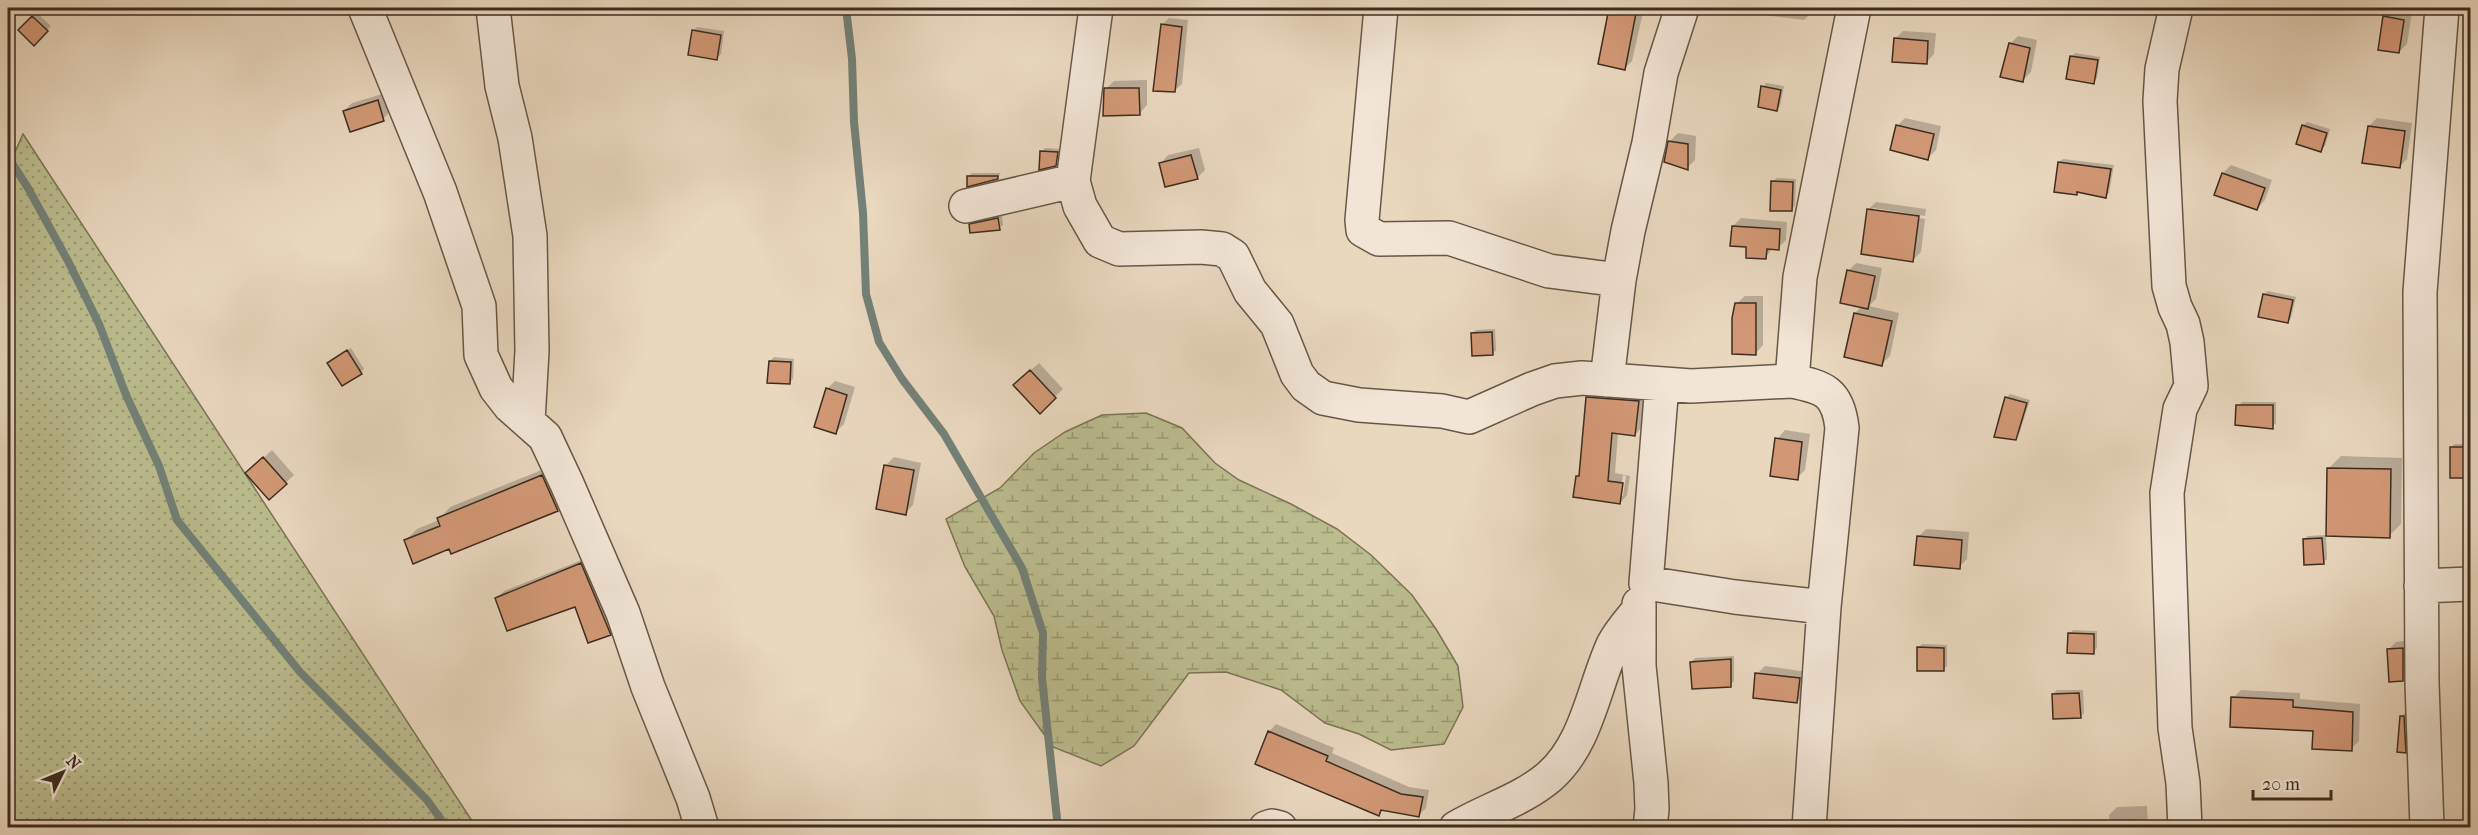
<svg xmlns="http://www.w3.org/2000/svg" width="2478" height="835" viewBox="0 0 2478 835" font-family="'IM FELL French Canon',serif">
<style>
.grass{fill:url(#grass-dots);stroke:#7c7456;stroke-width:1.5}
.wetland{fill:url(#wetland-marsh);stroke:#7c7456;stroke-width:1.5}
.shadow{fill:#0003;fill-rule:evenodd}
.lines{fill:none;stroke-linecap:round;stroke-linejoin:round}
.stream{stroke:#738178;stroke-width:8}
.building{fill:#d29875;stroke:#3d2c1f;stroke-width:1.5}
.minor-casing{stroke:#685747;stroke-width:36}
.minor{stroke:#f1e5d5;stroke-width:33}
</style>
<defs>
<pattern id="grass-dots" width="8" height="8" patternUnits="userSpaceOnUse" patternTransform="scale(1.5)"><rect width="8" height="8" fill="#bbbd8e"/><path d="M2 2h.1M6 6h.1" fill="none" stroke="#999a73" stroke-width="1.8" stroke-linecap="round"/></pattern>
<pattern id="wetland-marsh" width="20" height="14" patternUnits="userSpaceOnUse" patternTransform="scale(1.5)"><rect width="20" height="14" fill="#bbbd8e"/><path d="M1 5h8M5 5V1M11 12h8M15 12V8" fill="none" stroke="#999a73"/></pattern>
</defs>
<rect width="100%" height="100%" fill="#e9d7be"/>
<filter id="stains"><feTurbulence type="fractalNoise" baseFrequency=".00333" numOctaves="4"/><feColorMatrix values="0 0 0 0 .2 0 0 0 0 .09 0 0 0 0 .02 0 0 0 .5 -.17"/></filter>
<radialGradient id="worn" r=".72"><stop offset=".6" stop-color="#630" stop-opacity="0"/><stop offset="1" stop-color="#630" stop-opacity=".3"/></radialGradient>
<path class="grass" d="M23 134 476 827H8V168Z"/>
<path class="wetland" d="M1146 413 1182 428 1215 463 1239 480 1291 504 1337 529 1371 555 1412 595 1436 629 1458 666 1463 707 1444 744 1391 750 1359 734 1325 723 1281 690 1226 672 1189 673 1134 746 1101 766 1053 747 1020 701 1002 650 994 616 965 567 946 519 1000 488 1034 453 1065 432 1102 415Z"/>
<path class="shadow" d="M387 8H425L421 12 388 11Z
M1614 8H1644L1632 61 1625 68 1610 12Z
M1760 8H1811V13L1804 20 1763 15V9Z
M2392 9 2412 12 2407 44 2399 52 2384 17Z
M37 13 51 26 34 43 20 30Z
M1169 18 1188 20 1182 84 1174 91 1162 25Z
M697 27 724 31 721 54 717 58 693 31Z
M1903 31 1936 33 1934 54 1926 63 1895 39Z
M2018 36 2037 40 2031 72 2023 80 2010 44Z
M2075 53 2100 57 2097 78 2093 82 2068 78 2072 56Z
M1147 80V105L1139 114 1106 89 1114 81Z
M1766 83 1784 86 1780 106 1777 110 1763 87Z
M386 93 390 112 382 120 344 111 352 103Z
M1905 118 1941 126 1936 150 1928 158 1897 126Z
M2377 118 2412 123 2407 159 2399 167 2369 126Z
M2307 122 2330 129 2325 146 2321 150 2303 126Z
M1678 133 1696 136 1695 160 1687 168 1665 161 1670 141Z
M1045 148 1061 149 1059 160 1055 164 1041 152Z
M1199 148 1205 170 1197 178 1160 164 1168 155Z
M2063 159 2114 165 2109 193 2105 197 2078 191 2076 193 2059 162Z
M2231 165 2272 180 2265 200 2257 209 2223 173Z
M972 173H1001L997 178 968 176Z
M1777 178 1796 179 1795 206 1791 210 1773 181Z
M1876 202 1926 209 1925 216 1873 208V211L1925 219 1921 252 1913 260 1868 210Z
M1002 215 1003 225 999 228 971 225 975 221Z
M1741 218 1787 222 1786 240 1778 248H1773L1765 258 1733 226Z
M1856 263 1882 268 1876 299 1869 306 1899 313 1890 356 1882 364 1846 356 1855 313 1862 306 1848 271Z
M2268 291 2296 297 2291 318 2288 322 2264 294Z
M1745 296H1763V345L1755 354 1736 304Z
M1495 329 1496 350 1492 354 1472 334 1476 330Z
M351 348 364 369 361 372 333 359Z
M774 357 794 359 793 379 789 383 770 361Z
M1039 363 1063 389 1040 411 1023 377Z
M835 381 855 387 844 424 836 432 827 389Z
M1595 390 1646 394 1642 427 1635 435 1618 433 1615 473 1630 476 1627 495 1620 503 1577 477 1580 474 1587 398ZM1623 475 1626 476 1623 496H1620Z
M2010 394 2030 400 2019 434 2015 438 2006 398Z
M2242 402H2276V423L2272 427 2238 406Z
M1785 430 1810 434 1805 470 1797 478 1777 439Z
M2455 444H2470V477L2451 476V447Z
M272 450 294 475 269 498 255 466Z
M2341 456 2402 458 2401 524 2389 536 2329 468Z
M894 457 921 463 913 505 905 513 886 465Z
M554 465 569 498 557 509 452 552 450 547 406 540 417 529 439 520 450 507Z
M1926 529 1969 532 1967 559 1959 567 1918 537Z
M2326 535 2327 559 2323 563 2304 539 2308 536Z
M589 557 617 626 610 633 575 605 496 599 504 591Z
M2073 630 2097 631V648L2093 652 2069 634Z
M2411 640V671L2403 679 2388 650 2396 642Z
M1922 644 1947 645V666L1943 670 1918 648Z
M1734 656V681L1730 685 1691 662 1695 658Z
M1765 666 1808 672 1805 694 1797 702 1757 674Z
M2057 690H2083L2084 713 2080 717 2053 694Z
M2241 690 2300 693V699L2360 704 2359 741 2351 749 2314 729 2233 698Z
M2405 713H2408L2409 747 2405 751 2402 716Z
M1276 724 1334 748 1332 753 1409 787 1429 790 1426 808 1419 815 1384 809 1378 815 1269 732Z
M2147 806 2148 828H2110L2109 815 2117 807Z"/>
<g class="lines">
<path class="stream" d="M846 8 852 59 854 122 863 213 866 294 879 342 902 379 944 434 1022 568 1043 633 1042 678 1058 828
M8 157 28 188 68 261 99 324 126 395 159 466 177 520 300 672 427 800 447 828"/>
</g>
<path class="building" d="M1609 8H1637L1625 70 1598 64Z
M32 16 48 31 34 46 18 30Z
M2383 16 2404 20 2399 53 2378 50Z
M1161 24 1182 27 1175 92 1153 91Z
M692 30 721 35 717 60 688 55Z
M1894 38 1928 41 1927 64 1892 62Z
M2009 43 2030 48 2023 82 2000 77Z
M2070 56 2098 60 2094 84 2066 79Z
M1761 86 1781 90 1777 111 1758 107Z
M1104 88H1139L1140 115 1103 116Z
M378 100 384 121 350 132 343 111Z
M1896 125 1934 134 1928 160 1890 150Z
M2302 125 2327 133 2321 152 2296 144Z
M2368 126 2405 131 2400 168 2362 163Z
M1668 141 1688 144V170L1664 162Z
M1040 151 1058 152 1056 166 1039 170Z
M1191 155 1198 179 1165 187 1159 163Z
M2058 162 2111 169 2106 198 2077 192V195L2054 192Z
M2222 173 2265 188 2257 210 2214 195Z
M967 176H998V179L967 187Z
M1771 181 1793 182 1792 211H1770Z
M1867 209 1919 216 1913 262 1861 254Z
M998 218 1000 230 970 233 969 224Z
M1732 226 1780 229 1779 250 1767 249 1766 259 1746 258V247L1730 246Z
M1847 270 1875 276 1868 309 1840 303Z
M2263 294 2293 300 2288 323 2258 317Z
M1735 303H1756V355L1732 354V318Z
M1854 313 1892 321 1882 366 1844 357Z
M1492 332 1493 355 1472 356 1471 333Z
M347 350 362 374 342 386 327 363Z
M769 361 791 362 790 384 767 383Z
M1030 370 1056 398 1040 414 1013 385Z
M826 388 847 395 836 434 814 427Z
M1586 397 1639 401 1635 436 1612 433 1608 481 1623 483 1620 504 1573 497 1576 476H1579Z
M2005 397 2027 403 2016 440 1994 437Z
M2236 405H2273V429L2235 425Z
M1775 438 1802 442 1798 480 1770 476Z
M2450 447H2470V478H2450Z
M263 457 287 484 269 500 245 473Z
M884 465 914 470 906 515 876 509Z
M2327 468 2391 469 2390 538 2326 536Z
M542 475 558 511 451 554 449 549 413 564 404 540 440 526 437 518Z
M1917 536 1962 540 1960 569 1914 565Z
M2322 538 2324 564 2304 565 2303 539Z
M581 563 611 635 588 643 575 607 507 631 495 598Z
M2068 633 2094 634V654L2067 653Z
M1917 647 1944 648V671H1917Z
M2403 648V681L2389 682 2387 649Z
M1731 659V687L1692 689 1690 662Z
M1755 673 1800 678 1797 703 1753 698Z
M2079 693 2081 718 2053 719 2052 694Z
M2231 697 2293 700V707L2353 712 2352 751 2312 749 2313 731 2230 727Z
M2400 716H2404L2406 753 2397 752Z
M1268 731 1328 756 1326 761 1401 794 1423 797 1419 817 1381 810 1379 816 1255 764Z"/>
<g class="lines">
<defs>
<path id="minor" d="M365 8 440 192 479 306 481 355 496 388 510 406 545 437 567 484 623 613 648 687 693 798 702 828
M493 8 502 86 515 138 530 236 532 351 528 421
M1096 8 1073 181 1080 206 1100 241 1119 249 1201 247 1222 249 1233 256 1250 291 1277 324 1297 374 1306 386 1323 398 1359 405 1442 411 1469 417 1532 389 1555 381 1582 378 1691 386 1792 381
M1381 8 1362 220 1363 230 1379 239 1449 238 1549 271 1619 280
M2176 8 2162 69 2160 101 2169 286 2175 307 2183 324 2187 342 2191 386 2180 409 2167 493 2175 728 2183 783 2185 828
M966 206 1073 181
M1607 380 1619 280 1628 231 1649 143 1661 73 1682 8
M1662 384 1646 583 1735 597 1824 607
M2421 586 2470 584
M1639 604V666L1651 783 1652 809 1650 828
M1266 828 1272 826 1280 828
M1456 828C1486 810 1522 800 1549 777 1587 744 1593 689 1613 645 1619 633 1629 622 1637 612
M1809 828 1824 607 1842 428C1838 392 1824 387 1792 381L1800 277 1854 8
M2427 828 2422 683 2420 292 2442 8"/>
</defs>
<use href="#minor" class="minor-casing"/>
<use href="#minor" class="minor"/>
</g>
<rect width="2478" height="835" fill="none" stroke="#e9d7be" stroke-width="30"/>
<rect x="9" y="9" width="2460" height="817" fill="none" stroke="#3d2c1f" stroke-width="3"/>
<rect x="15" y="15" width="2448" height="805" fill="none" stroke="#3d2c1f" stroke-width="1.5"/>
<g transform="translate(63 772) rotate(47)" stroke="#f1e5d5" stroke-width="4.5" paint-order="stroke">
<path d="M0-4.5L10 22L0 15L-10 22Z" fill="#3d2c1f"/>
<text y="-9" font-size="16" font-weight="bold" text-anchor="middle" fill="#3d2c1f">N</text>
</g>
<path d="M2253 790v9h78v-9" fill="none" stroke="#3d2c1f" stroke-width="3"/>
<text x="2262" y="790" font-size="18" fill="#3d2c1f" stroke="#f1e5d5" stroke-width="4.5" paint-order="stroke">20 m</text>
<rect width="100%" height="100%" filter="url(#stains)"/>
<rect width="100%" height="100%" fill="url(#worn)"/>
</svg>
